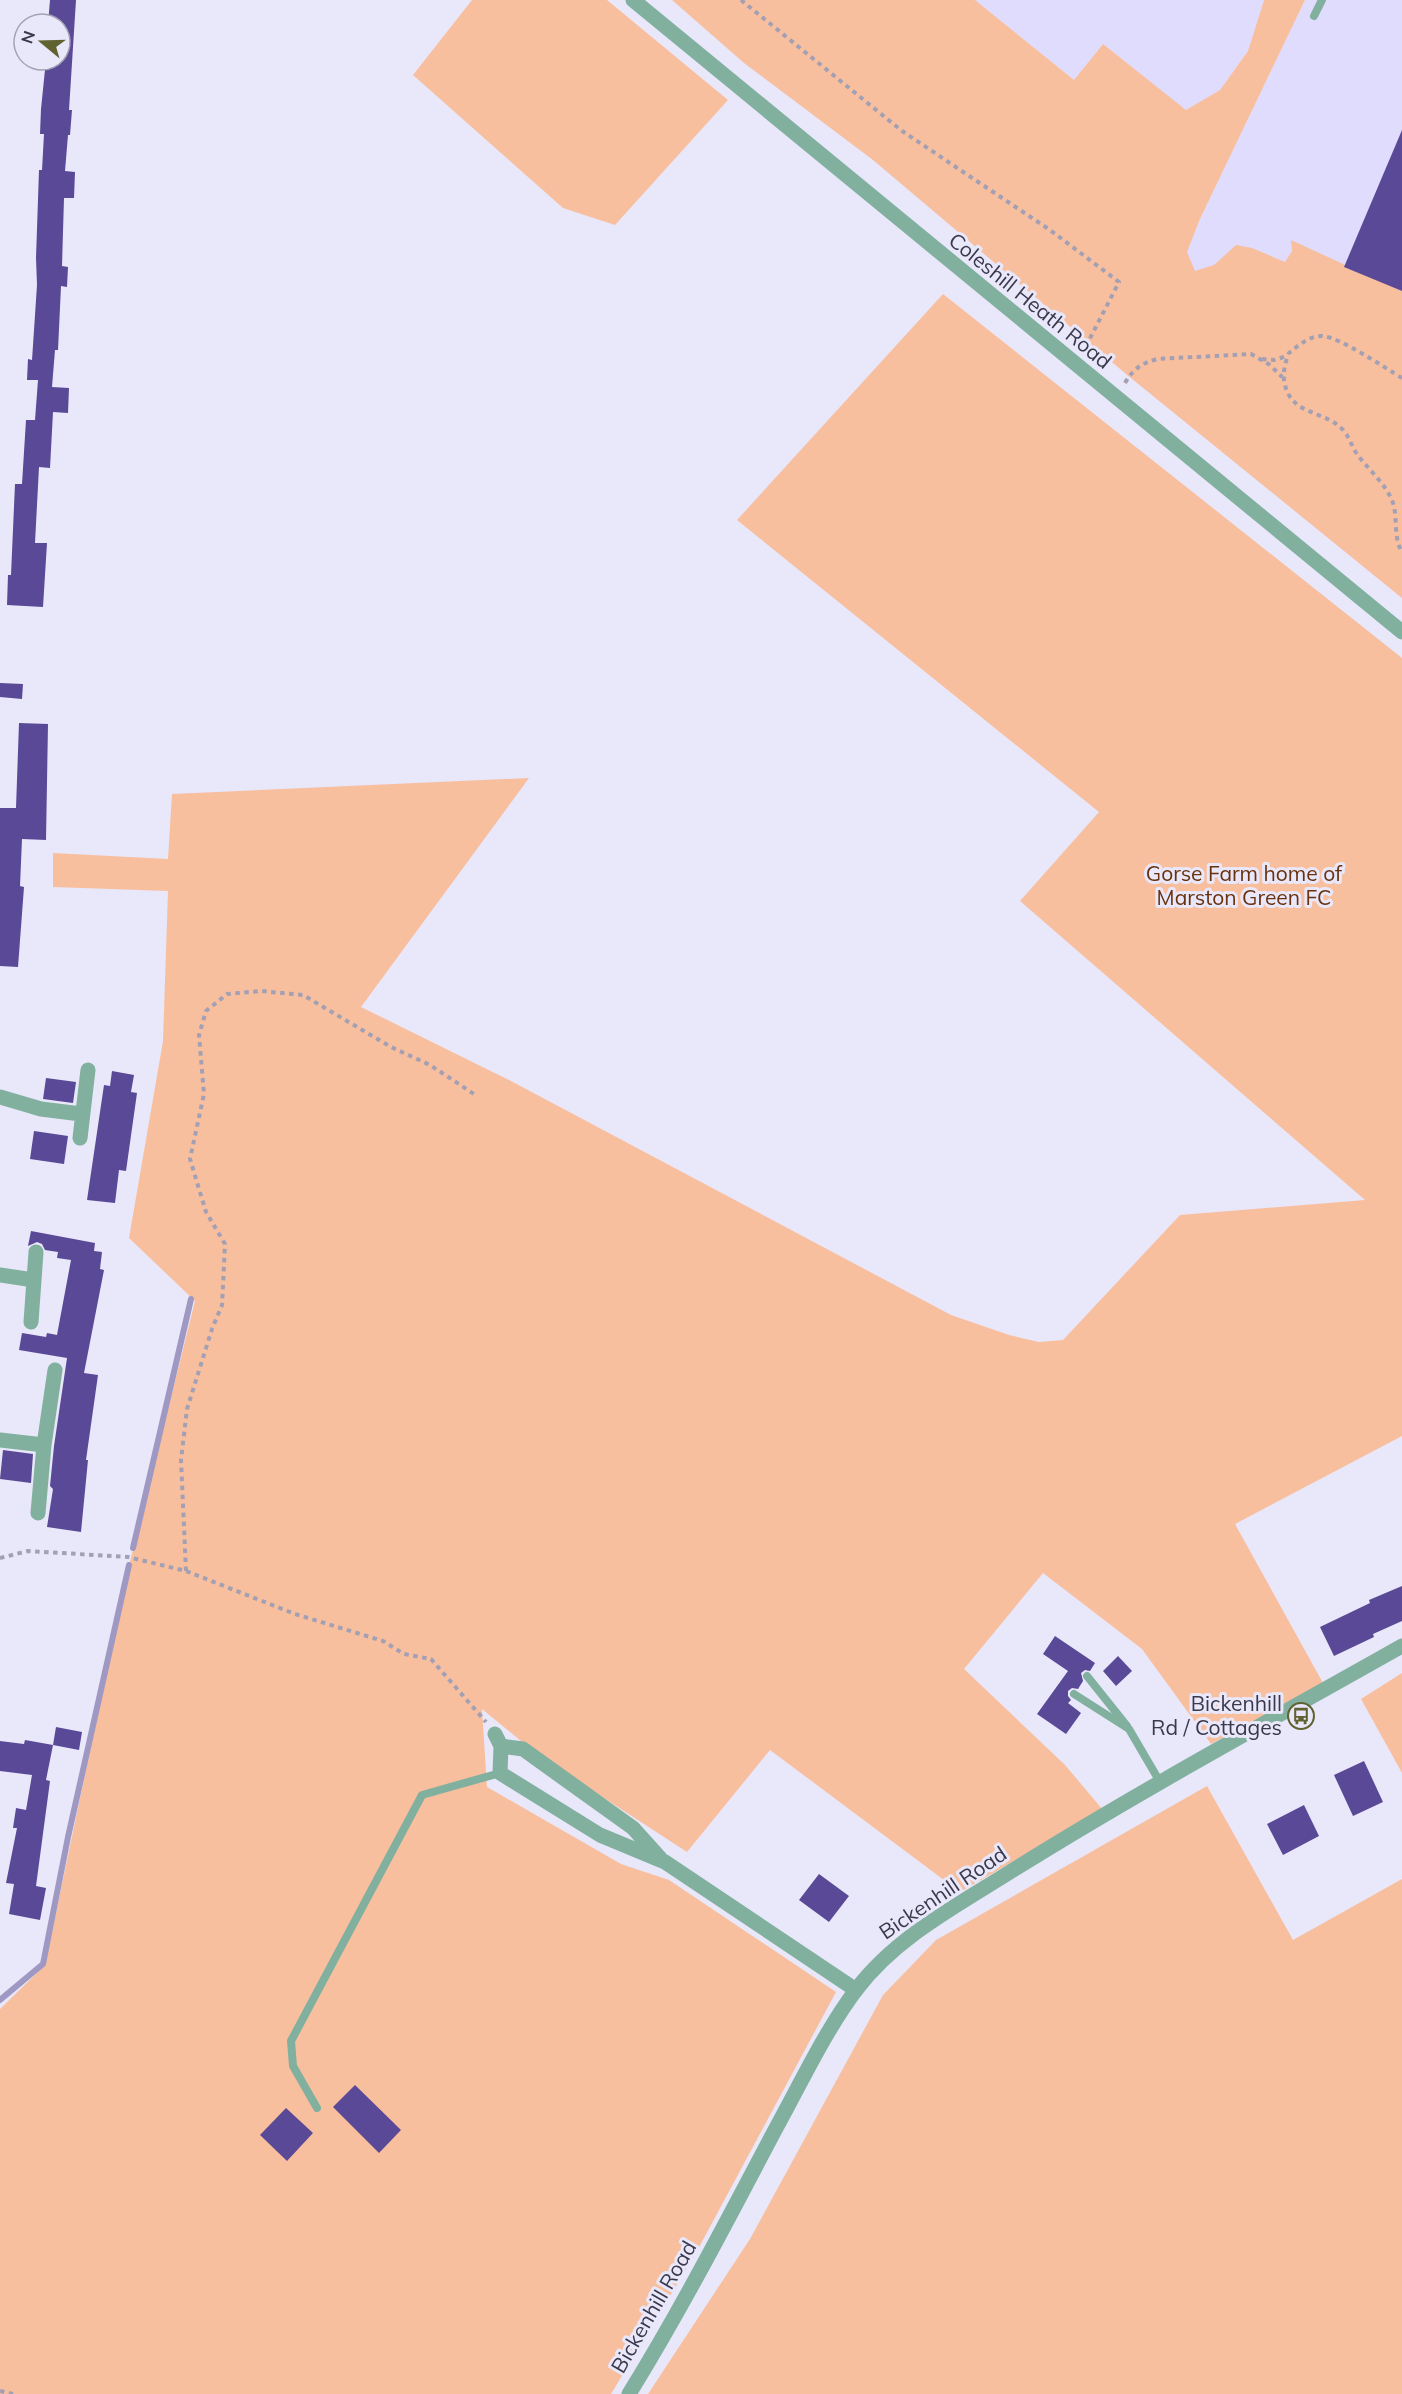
<svg xmlns="http://www.w3.org/2000/svg" width="1402" height="2394" viewBox="0 0 1402 2394" font-family="Mulish,sans-serif">
<style>
.built{fill:#e0dcfd}
.green{fill:#f8bf9f}
.lines{fill:none;stroke-linecap:round;stroke-linejoin:round}
.stream{stroke:#9e98c3;stroke-width:6}
.building{fill:#5a4997}
.path{stroke:#a3a0b3;stroke-width:4;stroke-dasharray:4.5 4.5;stroke-linecap:butt}
.service{stroke:#81b09f;stroke-width:8}
.minor{stroke:#81b09f;stroke-width:15}
.tertiary{stroke:#81b09f;stroke-width:15}
.labels{text-anchor:middle;stroke-width:6;stroke-linejoin:round;paint-order:stroke}
.street-label{font-size:21px;fill:#3b384b;stroke:#e9e7fa}
.park-label{font-size:21px;fill:#69320c;stroke:#e9e7fa}
.poi-label{font-size:21px;fill:#3b384b;stroke:#e9e7fa;text-anchor:end}
</style>
<rect width="100%" height="100%" fill="#e9e7fa"/>
<path class="built" d="M975 0H1264L1248 51 1220 90 1186 111 1103 44 1074 80Z
M1305 0H1402V598L1126 374 1162 313 1200 219Z"/>
<path class="green" d="M472 0H607L728 100 615 225 563 208 413 75Z
M672 0H975L1074 80 1103 44 1186 110 1220 90 1248 51 1264 0H1305L1200 219 1187 252 1195 271 1214 265 1236 245 1252 248 1285 262 1292 251 1291 240 1402 291V598L1126 374 873 160 744 63Z
M943 294 1402 658V1436L1235 1524 1323 1683 1211 1744 1142 1649 1043 1573 964 1669 1065 1765 1103 1810 960 1892 770 1750 687 1852 538 1755 482 1709 487 1787 621 1864 669 1880 836 1992 697 2251 611 2394H0V2009L45 1965 128 1570 195 1301 129 1238 163 1041 168 891 53 887V853L168 859 172 794 529 778 361 1007 511 1081 951 1315 1009 1335 1039 1342 1063 1340 1180 1215 1365 1200 1020 901 1099 812 737 520Z
M1402 1673V1773L1361 1699Z
M1207 1786 1293 1940 1402 1879V2394H648L750 2239 883 1995 936 1940Z"/>
<g class="lines">
<path class="stream" d="M133 1548 191 1299
M0 2000 43 1964 68 1837 129 1565"/>
</g>
<path class="building" d="M50 0H76L69 110H72L70 135H68L65 171 75 172 74 198H64L62 266 68 267 67 287 61 286 58 350H55L52 387 69 388 68 413 53 412 50 468 39 467 35 543H47L43 607 7 605 8 575H11L15 484H22L26 420H35L38 380H27L28 359 32 360 37 285 36 258 39 170H42L44 134H40L41 109 46 60H60V24H48Z
M1402 130V291L1344 267Z
M0 683 23 684 22 699 0 697Z
M19 723 48 724 46 840 22 839 20 886 24 887 18 967 0 966V808H16Z
M112 1071 134 1075 131 1092 137 1093 126 1171 119 1170 115 1203 87 1200 104 1085 110 1086Z
M46 1078 76 1082 73 1103 43 1099Z
M34 1131 68 1136 64 1164 30 1159Z
M31 1231 95 1243 94 1251 102 1252 100 1269 104 1270 84 1373 98 1375 86 1460H88L81 1532 47 1527 53 1489 50 1486 54 1446 67 1358 19 1350 22 1333 46 1337 47 1333 57 1335 71 1260 57 1258 58 1252 45 1250 42 1244 37 1242 28 1246Z
M3 1450 33 1454 31 1483 0 1479Z
M1402 1586V1621L1373 1634 1374 1637 1334 1656 1320 1627 1370 1603 1369 1600Z
M1055 1636 1095 1663 1090 1671 1085 1670 1081 1673 1083 1681 1078 1689 1072 1688 1068 1691V1696L1071 1700 1068 1703 1081 1713 1066 1734 1037 1714 1068 1671 1043 1654Z
M1118 1656 1132 1671 1116 1686 1103 1671Z
M56 1727 82 1732 79 1750 53 1745Z
M25 1740 53 1745 46 1780 50 1781 36 1886 46 1888 40 1920 9 1914 14 1884 6 1883 17 1828H13L16 1808 26 1810 32 1775 0 1771V1741L24 1744Z
M1364 1761 1383 1802 1353 1816 1334 1775Z
M1304 1805 1319 1836 1283 1855 1267 1824Z
M819 1874 849 1896 829 1922 799 1900Z
M355 2085 401 2130 379 2153 333 2107Z
M286 2108 313 2133 287 2161 260 2135Z"/>
<g class="lines">
<path class="path" d="M741 0 902 131 1050 230 1119 282 1083 352
M1262 359 1274 360 1287 356
M1402 378C1385 368 1340 337 1322 336 1309 336 1299 345 1289 353 1285 362 1282 375 1285 385 1292 416 1326 410 1344 431 1349 437 1351 444 1355 451 1366 468 1386 483 1393 503 1398 519 1393 537 1402 552
M1125 383C1133 369 1142 363 1157 359L1251 354 1270 365 1282 377
M0 1558 28 1551 128 1557 186 1571 295 1614 383 1641 404 1654 431 1659 486 1722
M186 1571 181 1460 187 1409 212 1329 222 1305 225 1244 206 1212 190 1159 204 1094 199 1035 206 1011 227 994 261 991 303 995 391 1047 430 1065 474 1094
M0 2391 13 2394"/>
<path class="service" d="M1314 16 1322 0
M1087 1676 1127 1726
M1074 1694 1129 1729 1160 1782
M317 2108 293 2066 291 2041 422 1795 500 1773"/>
<path class="minor" d="M0 1097 41 1109 81 1114
M80 1138 88 1070
M0 1275 34 1280
M31 1322 36 1252
M0 1440 44 1445
M38 1513 44 1445 55 1370
M495 1734 501 1746 500 1773 600 1835 665 1862 856 1990
M501 1746 523 1749 633 1828 660 1858"/>
<path class="tertiary" d="M633 0 1402 632
M629 2394C682 2308 728 2219 775 2130 800 2085 825 2031 856 1990 895 1938 956 1906 1010 1872 1138 1792 1271 1720 1402 1646"/>
</g>
<defs>
<symbol id="bus-ring" viewBox="-11 -11 22 22"><circle r="9.5" fill="#e9e7fa" stroke="#60622f" stroke-width="1.5"/><path d="M-5-6H5V4H4V6H2V4H-2V6H-4V4H-5ZM-3.5-4V0h7V-4ZM-3.5 1.2v1.5H-2V1.2ZM2 1.2v1.5H3.5V1.2Z" fill="#60622f"/></symbol>
</defs>
<g fill-rule="evenodd">
<use href="#bus-ring" x="1286" y="1701" width="30" height="30"/>
</g>
<g class="labels">
<g class="street-label">
<text transform="translate(1030 301) rotate(39)" y="7">Coleshill Heath Road</text>
<text transform="translate(943 1893) rotate(-34)" y="7">Bickenhill Road</text>
<text transform="translate(654 2307) rotate(-60)" y="7">Bickenhill Road</text>
</g>
<g class="park-label">
<text x="1244" y="881">Gorse Farm home of<tspan x="1244" dy="24">Marston Green FC</tspan></text>
</g>
<g class="poi-label">
<text x="1282" y="1711">Bickenhill<tspan x="1282" dy="24">Rd / Cottages</tspan></text>
</g>
</g>
<g transform="translate(42 42) rotate(289)"><circle r="28" fill="#e9e7fa" stroke="#a3a1b4" stroke-width="1.5"/>
<path d="M0-4.5L10 22L0 15L-10 22Z" fill="#60622f"/>
<text y="-9" font-size="16" font-weight="bold" text-anchor="middle" fill="#3b384b">N</text>
</g>
</svg>
